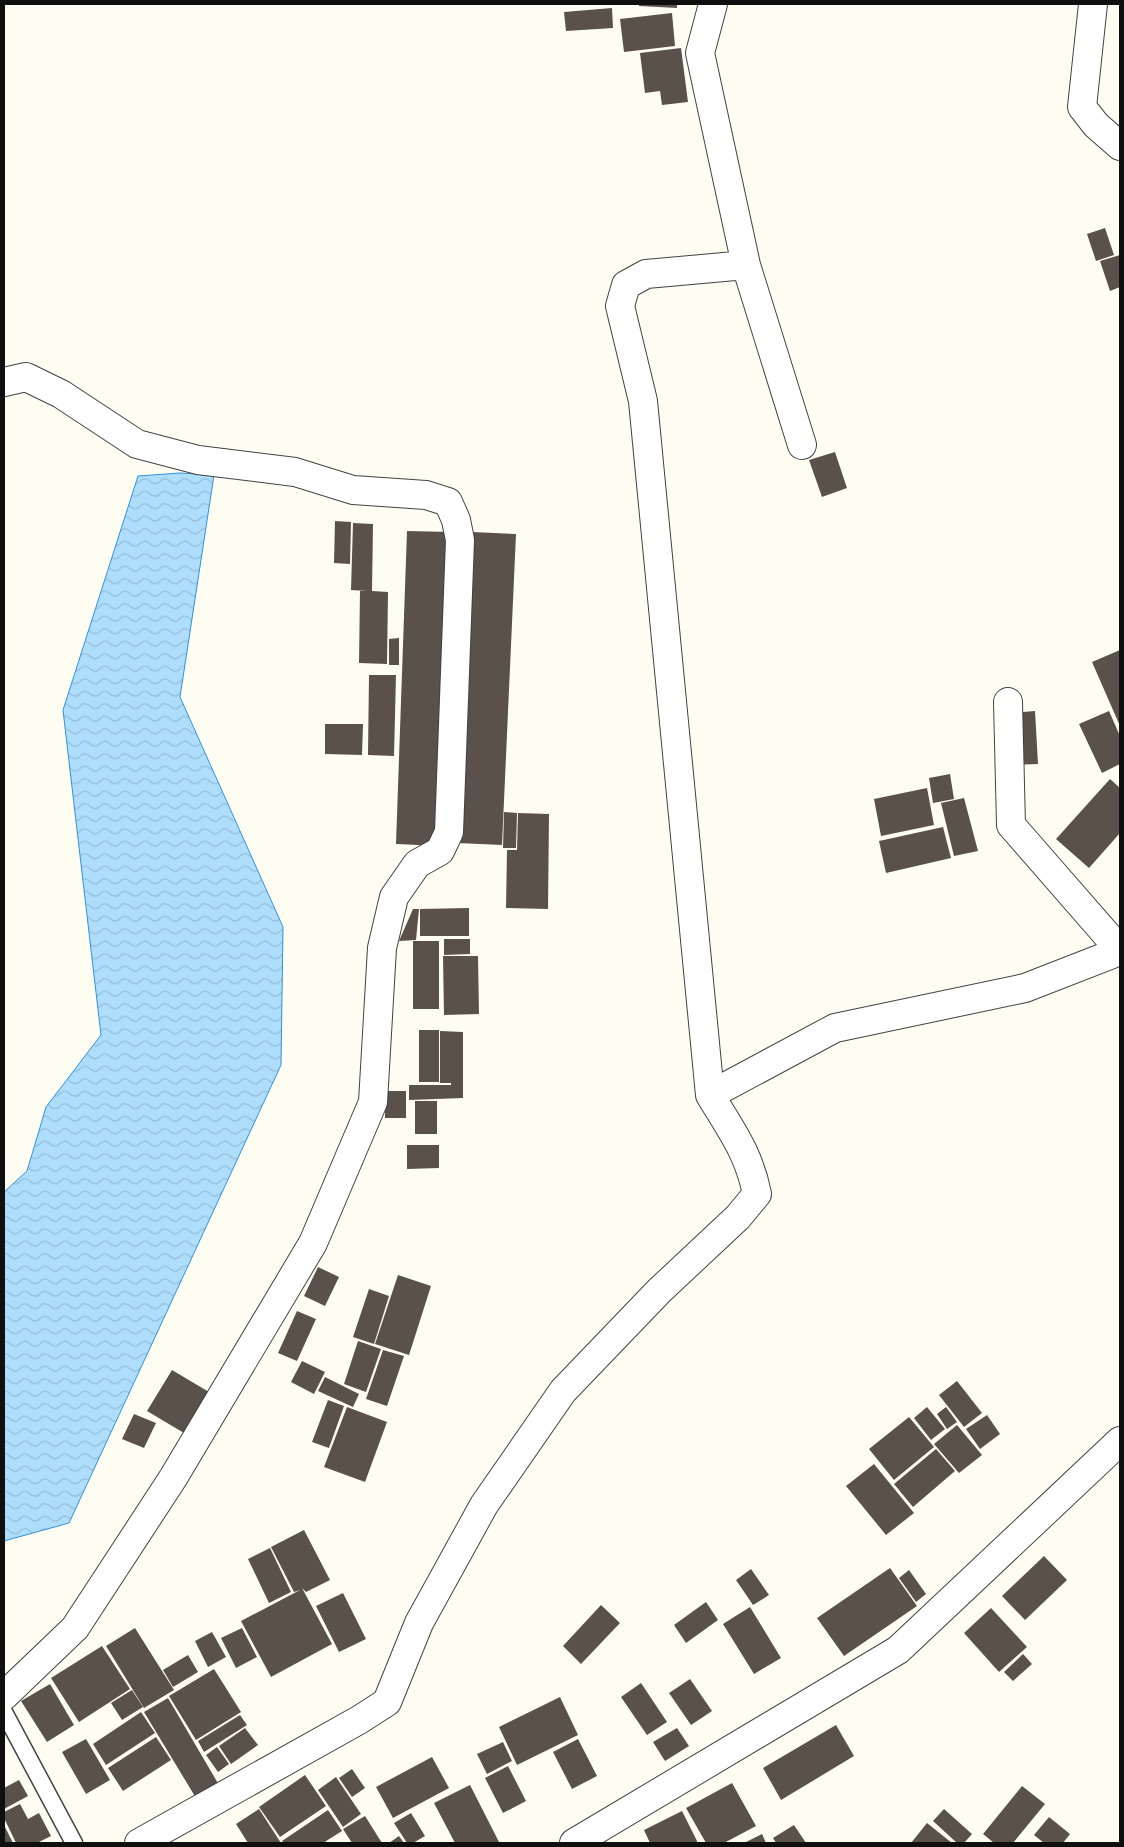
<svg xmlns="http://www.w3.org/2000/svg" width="1124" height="1847" viewBox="0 0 1124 1847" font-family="Bitter,serif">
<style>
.water{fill:url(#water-waves);stroke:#2e92dd}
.building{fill:#59514a}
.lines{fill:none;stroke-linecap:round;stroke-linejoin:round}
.service-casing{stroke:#424242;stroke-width:19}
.minor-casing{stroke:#424242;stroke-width:30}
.tertiary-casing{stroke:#424242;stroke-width:30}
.service{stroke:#fff;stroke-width:16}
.minor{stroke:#fff;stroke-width:28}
.tertiary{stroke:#fff;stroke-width:28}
</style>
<defs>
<pattern id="water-waves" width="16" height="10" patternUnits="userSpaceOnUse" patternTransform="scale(1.25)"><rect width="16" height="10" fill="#afdefd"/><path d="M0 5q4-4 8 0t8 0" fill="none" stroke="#95bdd8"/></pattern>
</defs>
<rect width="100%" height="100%" fill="#fffdf2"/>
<path class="water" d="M180 473 214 475 180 697 283 927 281 1065 69 1523 4 1541V1192L27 1171 46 1107 101 1035 63 710 138 476Z"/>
<path class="building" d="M639 4H677V8L639 6Z
M612 8 613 28 566 31 564 12Z
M672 13 675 46 624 52 620 19Z
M681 48 688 102 662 105 660 91 645 93 640 53Z
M1105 228 1114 255 1096 261 1087 234Z
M1120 255V287L1110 291 1100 261Z
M835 452 847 488 822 497 809 460Z
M335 521 351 522 350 564 334 563Z
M353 523 373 524 372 591 388 592 387 664 359 663 360 591H367L351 590Z
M407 531 453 532 442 846 396 844Z
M472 532 516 534 502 845 458 843Z
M399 638V665H389V639Z
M1120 650V726L1092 662Z
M369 675H396L394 756 368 755Z
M1035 711 1038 764 1012 765 1009 713Z
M1109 711 1120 736V764L1102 773 1079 724Z
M325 724H363L362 755 325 754Z
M950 774 954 799 933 803 929 778Z
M1110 779 1120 788V833L1089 868 1056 839Z
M927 788 934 825 881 836 874 799Z
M964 798 978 851 954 856 941 803Z
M504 812 517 813 516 848H503Z
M518 813 549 814 548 909 506 908 507 850H517Z
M943 827 951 858 886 873 879 841Z
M469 908V936H420V909Z
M413 909H419L416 940 399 941Z
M444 939H470V954L444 955Z
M413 941H439V1009H413Z
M443 956H478L479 1014 444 1015Z
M419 1030H439V1082H419Z
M440 1031 463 1032V1098L409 1100V1085H451V1083H440Z
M385 1091H406V1118H385Z
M415 1101H437V1134H415Z
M407 1145H439V1168L407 1169Z
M318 1267 339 1277 325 1306 304 1296Z
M398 1275 431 1286 409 1355 375 1344Z
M369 1289 389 1296 374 1344 353 1337Z
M297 1311 316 1319 297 1361 278 1353Z
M358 1341 381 1349 366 1392 344 1384Z
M383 1350 404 1356 387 1406 366 1399Z
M302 1361 325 1372 314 1394 291 1382Z
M172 1370 214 1395 189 1436 147 1411Z
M325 1377 359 1394 353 1407 318 1391Z
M957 1381 982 1413 964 1427 939 1395Z
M328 1400 344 1406 329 1448 312 1442Z
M347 1407 387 1422 365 1482 324 1467Z
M927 1407 945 1429 931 1440 914 1418Z
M946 1407 957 1422 947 1429 937 1414Z
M134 1414 156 1423 144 1448 122 1439Z
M987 1415 1000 1434 980 1449 966 1429Z
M909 1417 934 1447 894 1480 869 1449Z
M957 1425 982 1455 959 1473 934 1444Z
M936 1449 955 1471 913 1507 894 1484Z
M874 1464 914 1513 886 1535 846 1486Z
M304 1530 330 1580 306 1592 302 1588 332 1644 271 1677 241 1621 300 1590 294 1592 271 1547Z
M270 1548 291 1592 269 1603 248 1559Z
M1044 1556 1067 1580 1025 1620 1002 1596Z
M890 1568 917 1606 844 1656 817 1618Z
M751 1569 769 1595 753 1605 736 1580Z
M909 1570 926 1594 916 1602 899 1578Z
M343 1593 366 1639 339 1652 316 1606Z
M706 1602 718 1620 686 1643 674 1625Z
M601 1605 620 1623 581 1664 563 1646Z
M750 1607 781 1658 754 1674 723 1624Z
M991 1608 1027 1647 999 1672 964 1633Z
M135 1628 174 1690 144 1708 106 1646Z
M242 1628 257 1657 236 1668 221 1638Z
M212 1632 226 1657 208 1667 195 1641Z
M102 1646 130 1689 79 1722 51 1678Z
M1023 1654 1032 1664 1013 1681 1004 1672Z
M188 1655 198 1672 173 1687 163 1670Z
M214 1669 241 1712 196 1740 169 1696Z
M690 1679 712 1711 691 1725 669 1693Z
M641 1683 667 1722 647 1735 621 1697Z
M50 1684 74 1725 47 1742 21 1701Z
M132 1690 143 1707 122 1720 111 1703Z
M560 1697 578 1735 517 1765 499 1727Z
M168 1698 219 1785 196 1798 144 1712Z
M141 1712 155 1733 106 1765 93 1744Z
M240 1715 247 1725 204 1752 198 1741Z
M836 1725 854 1756 781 1800 763 1768Z
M245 1728 258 1745 231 1764 219 1746Z
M677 1728 689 1746 665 1761 653 1742Z
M156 1737 171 1760 123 1791 108 1768Z
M86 1739 110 1780 86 1794 62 1752Z
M578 1739 597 1776 572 1789 553 1752Z
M503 1742 512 1761 487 1774 477 1754Z
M217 1747 229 1764 218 1772 206 1755Z
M432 1757 449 1788 393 1818 376 1787Z
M508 1766 526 1801 503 1813 485 1778Z
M352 1769 365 1788 352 1797 339 1778Z
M305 1775 326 1806 280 1837 259 1807Z
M336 1777 361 1814 343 1827 318 1790Z
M19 1780 28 1796 4 1809V1788Z
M732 1783 756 1826 724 1843H706L686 1808Z
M470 1785 499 1842 498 1843H455L434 1803Z
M1022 1786 1045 1804 1013 1843H994L983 1834Z
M20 1804 28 1819 39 1813 51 1836 37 1843H16L4 1818V1812Z
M259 1809 281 1843H248L236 1824Z
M944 1809 972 1834 964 1843H957L933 1821Z
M328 1810 342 1831 323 1843H284L282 1841Z
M682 1811 698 1843H650L644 1830Z
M411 1813 425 1836 413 1843H407L394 1823Z
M365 1816 382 1843H352L343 1829Z
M1049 1817 1070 1834 1063 1843H1044L1034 1835Z
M927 1823 952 1843H911Z
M4 1825 13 1843H4Z
M794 1825 806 1843H776L773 1838Z
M762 1834 766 1843H744Z
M399 1836 404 1843H389Z"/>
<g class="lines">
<defs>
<path id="service" d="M4 1712 74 1843"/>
<path id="minor" d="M713 4 700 53 746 265 802 445
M1093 4 1082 107 1096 125 1120 146
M4 382 26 377 61 394 137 444 198 460 295 472 353 490 426 495 448 502 456 520 460 540 449 832 440 851 417 864 394 897 382 948 373 1102 313 1243 173 1478 75 1628 4 1696
M1008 702 1011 825 1120 950
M710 1095 835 1028 1025 988 1120 951
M139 1843 359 1720 387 1702 419 1623 484 1505 563 1391 659 1291 738 1217 757 1194C749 1153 731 1130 710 1095L643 401 620 306 626 285 646 274 746 265"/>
<path id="tertiary" d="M574 1843 898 1650 1120 1441"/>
</defs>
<use href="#service" class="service-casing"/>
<use href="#minor" class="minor-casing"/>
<use href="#tertiary" class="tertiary-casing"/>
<use href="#service" class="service"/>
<use href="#minor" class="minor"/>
<use href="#tertiary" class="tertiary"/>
</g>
<rect width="1124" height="1847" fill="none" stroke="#0f0f0f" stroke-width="10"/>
</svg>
